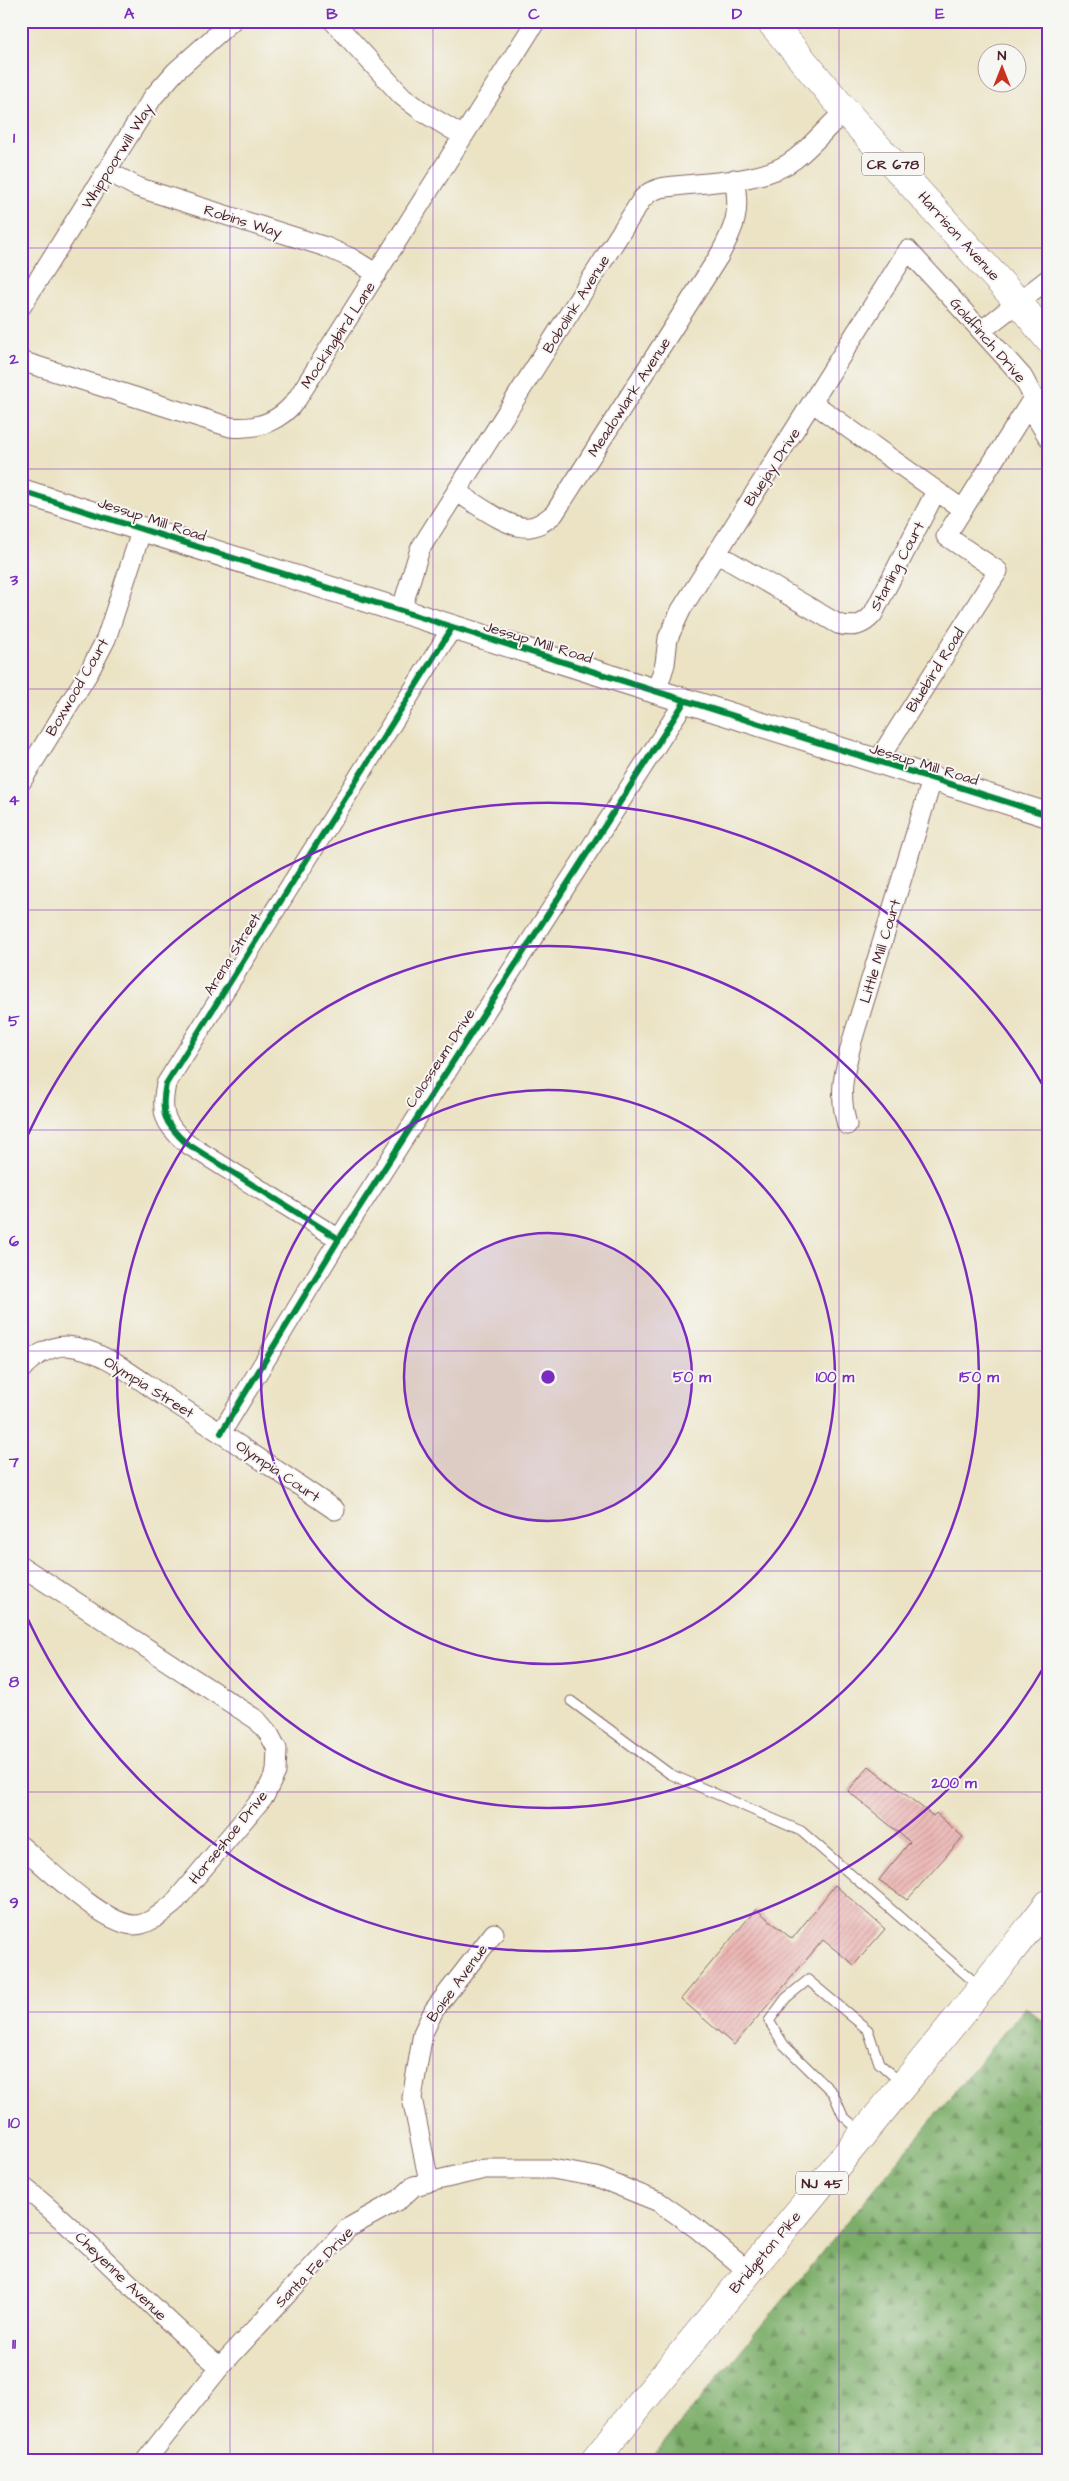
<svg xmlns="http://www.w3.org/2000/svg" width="1069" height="2481" viewBox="0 0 1069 2481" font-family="'Architects Daughter',sans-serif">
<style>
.forest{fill:url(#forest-firs);stroke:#62664a}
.building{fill:url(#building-hatch)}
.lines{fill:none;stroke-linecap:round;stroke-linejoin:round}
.service-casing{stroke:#826461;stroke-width:11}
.minor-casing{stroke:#826461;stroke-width:21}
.tertiary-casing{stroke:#826461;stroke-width:26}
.primary-casing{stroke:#826461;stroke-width:29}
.service{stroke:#fff;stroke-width:9}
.minor{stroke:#fff;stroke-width:19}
.tertiary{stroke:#fff;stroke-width:24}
.primary{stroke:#fff;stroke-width:28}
.cycleway-casing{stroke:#f6f6f2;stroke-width:9}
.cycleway{stroke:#00873e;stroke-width:6}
.grid{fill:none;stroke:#7b2cbf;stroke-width:1;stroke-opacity:0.55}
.ring{fill:none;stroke:#7b2cbf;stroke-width:2.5}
.labels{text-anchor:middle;stroke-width:4;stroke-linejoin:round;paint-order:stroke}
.shield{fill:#f6f6f2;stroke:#7e6067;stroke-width:1}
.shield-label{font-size:14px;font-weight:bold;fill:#4a1f2b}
.street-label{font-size:15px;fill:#4a1f2b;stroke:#f6f6f2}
.centre{fill:#7b2cbf;stroke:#f6f6f2;stroke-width:2.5}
.ring-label{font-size:15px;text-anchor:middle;font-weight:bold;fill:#7b2cbf;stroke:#f6f6f2;stroke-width:4;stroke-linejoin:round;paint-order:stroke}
.neatline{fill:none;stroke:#7b2cbf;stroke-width:2}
.grid-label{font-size:16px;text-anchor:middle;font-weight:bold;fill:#7b2cbf}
</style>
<defs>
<pattern id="forest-firs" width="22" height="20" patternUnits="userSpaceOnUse" patternTransform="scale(1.25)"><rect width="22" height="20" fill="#7bae69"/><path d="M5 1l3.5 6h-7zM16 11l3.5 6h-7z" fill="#678d57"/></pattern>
<pattern id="building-hatch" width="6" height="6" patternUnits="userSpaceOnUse" patternTransform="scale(1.25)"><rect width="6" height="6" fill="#ebb2b0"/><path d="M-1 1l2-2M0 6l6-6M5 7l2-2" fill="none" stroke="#c0908f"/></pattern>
</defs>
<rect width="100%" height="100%" fill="#f6f6f2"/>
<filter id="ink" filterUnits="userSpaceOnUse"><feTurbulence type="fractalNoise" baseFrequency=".02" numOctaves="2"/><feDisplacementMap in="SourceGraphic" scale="10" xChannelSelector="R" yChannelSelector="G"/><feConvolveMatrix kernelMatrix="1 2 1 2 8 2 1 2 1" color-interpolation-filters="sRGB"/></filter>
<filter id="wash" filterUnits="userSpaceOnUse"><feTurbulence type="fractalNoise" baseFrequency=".0096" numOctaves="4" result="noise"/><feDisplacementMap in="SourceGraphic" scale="20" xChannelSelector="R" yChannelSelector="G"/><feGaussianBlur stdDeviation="1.12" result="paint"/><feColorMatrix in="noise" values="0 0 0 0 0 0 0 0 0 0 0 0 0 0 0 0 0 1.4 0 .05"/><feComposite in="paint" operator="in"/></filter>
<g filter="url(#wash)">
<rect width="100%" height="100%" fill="#ebe3c4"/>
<path class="forest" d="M1025 2007 1048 2026V2460H650Z"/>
<g id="blocks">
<path class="building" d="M869 1766 933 1816 936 1813 963 1837 907 1900 879 1880 910 1842 848 1791Z
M835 1885 885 1929 854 1965 823 1940 734 2045 681 1999 756 1909 792 1939Z"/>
</g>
</g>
<g filter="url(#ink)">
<use href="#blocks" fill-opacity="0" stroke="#826461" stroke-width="1"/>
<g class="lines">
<defs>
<path id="service" d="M571 1701 670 1774 801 1831 979 1986
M861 2132 843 2116 833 2093 784 2045 769 2021 786 1998 808 1980 868 2030 879 2063 901 2083"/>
<path id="minor" d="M333 21 402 96 423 112 463 136
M107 171 137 187 326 247 351 258 377 274
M21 307 153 97 176 71 232 21
M981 331 1048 279
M21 361 230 427C257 430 281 421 297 399L536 21
M813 403 962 509
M457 492C475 503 509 530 530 527 540 526 547 519 554 514L719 256C735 227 741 212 734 179
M716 553 838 624C853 628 863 626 873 614L936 491
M401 611 420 549 642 199 650 192 660 188C700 181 762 185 795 159 813 145 828 126 845 111
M656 692 665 664 668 638 681 610 908 250 1022 376C1028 385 1031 397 1039 403L1037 419 1048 437
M877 762 998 571 946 536 1033 398
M21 782 89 672 106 639 142 529
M847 1125C838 1091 844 1074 852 1041L932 780
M339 1239 186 1143C164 1123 160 1113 166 1084L452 628
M21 1370C30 1358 51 1345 67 1346 104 1349 137 1379 167 1398 224 1435 280 1472 335 1510
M221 1433 339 1239 685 701
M21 1566 257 1720 269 1734 277 1749 276 1772 265 1795 173 1904C163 1912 148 1926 133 1925 101 1922 46 1867 21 1846
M429 2182 412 2098 423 2033 434 2010 494 1933
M21 2185C92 2241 151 2310 220 2367
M146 2460 220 2367 348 2228 400 2199 414 2186 429 2182 485 2169H552L597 2177 659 2202 696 2228 748 2271"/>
<path id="tertiary" d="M21 491 1048 815"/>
<path id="primary" d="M770 21 845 111 1019 303 1048 339
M595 2460C745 2273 901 2093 1048 1904"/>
</defs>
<use href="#service" class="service-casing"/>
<use href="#minor" class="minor-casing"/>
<use href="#tertiary" class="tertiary-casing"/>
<use href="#primary" class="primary-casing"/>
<use href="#service" class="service"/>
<use href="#minor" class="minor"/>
<use href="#tertiary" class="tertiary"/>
<use href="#primary" class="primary"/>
<defs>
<path id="cycleway" d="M21 491 1048 815
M339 1239 186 1143C164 1123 160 1113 166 1084L452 628
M221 1433 339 1239 685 701"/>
</defs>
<use href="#cycleway" class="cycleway-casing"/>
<use href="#cycleway" class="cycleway"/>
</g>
</g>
<path class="grid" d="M230 21V2460M433 21V2460M636 21V2460M839 21V2460M21 248H1048M21 469H1048M21 689H1048M21 910H1048M21 1130H1048M21 1351H1048M21 1571H1048M21 1792H1048M21 2012H1048M21 2233H1048"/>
<circle cx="548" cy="1377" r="144" fill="#7b2cbf" fill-opacity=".12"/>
<g class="ring">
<circle cx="548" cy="1377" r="144"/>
<circle cx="548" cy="1377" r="287"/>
<circle cx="548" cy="1377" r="431"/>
<path d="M1048 1660A574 574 0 0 1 22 1606M22 1148A574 574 0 0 1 1048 1094"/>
</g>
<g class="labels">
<g class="shield">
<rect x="862" y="152.5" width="62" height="23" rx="4"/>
<rect x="796" y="2171.5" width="52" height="23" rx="4"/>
</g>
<g class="shield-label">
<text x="893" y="169">CR 678</text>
<text x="822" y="2188">NJ 45</text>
</g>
<g class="street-label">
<text transform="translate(117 156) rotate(-58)" y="5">Whippoorwill Way</text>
<text transform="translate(243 221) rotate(17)" y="5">Robins Way</text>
<text transform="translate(959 236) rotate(48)" y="5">Harrison Avenue</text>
<text transform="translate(576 304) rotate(-58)" y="5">Bobolink Avenue</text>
<text transform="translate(338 335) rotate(-57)" y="5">Mockingbird Lane</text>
<text transform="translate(988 340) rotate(49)" y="5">Goldfinch Drive</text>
<text transform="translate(629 397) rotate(-57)" y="5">Meadowlark Avenue</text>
<text transform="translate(772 467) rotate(-57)" y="5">Bluejay Drive</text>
<text transform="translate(152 519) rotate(18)" y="5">Jessup Mill Road</text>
<text transform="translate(897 566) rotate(-62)" y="5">Starling Court</text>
<text transform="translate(538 642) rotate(17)" y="5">Jessup Mill Road</text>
<text transform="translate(935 670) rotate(-58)" y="5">Bluebird Road</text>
<text transform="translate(77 687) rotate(-60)" y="5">Boxwood Court</text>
<text transform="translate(924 764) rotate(17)" y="5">Jessup Mill Road</text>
<text transform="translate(880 951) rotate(-73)" y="5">Little Mill Court</text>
<text transform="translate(232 954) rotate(-58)" y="5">Arena Street</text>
<text transform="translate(440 1058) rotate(-57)" y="5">Colosseum Drive</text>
<text transform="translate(149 1387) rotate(32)" y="5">Olympia Street</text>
<text transform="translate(278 1471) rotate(34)" y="5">Olympia Court</text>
<text transform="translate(228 1837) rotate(-51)" y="5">Horseshoe Drive</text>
<text transform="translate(457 1983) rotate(-54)" y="5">Boise Avenue</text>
<text transform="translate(765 2252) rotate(-50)" y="5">Bridgeton Pike</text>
<text transform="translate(314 2267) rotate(-46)" y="5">Santa Fe Drive</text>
<text transform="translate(121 2276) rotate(44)" y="5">Cheyenne Avenue</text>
</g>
</g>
<circle cx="548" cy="1377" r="8" class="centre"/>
<g class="ring-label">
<text x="692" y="1382">50 m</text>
<text x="835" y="1382">100 m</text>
<text x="979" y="1382">150 m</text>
<text x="954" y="1788">200 m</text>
</g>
<rect width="1069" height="2481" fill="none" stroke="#f6f6f2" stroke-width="55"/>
<g transform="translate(1002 68)"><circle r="24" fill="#f6f6f2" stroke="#b1a0a2"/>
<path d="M0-4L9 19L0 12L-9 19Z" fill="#c8321e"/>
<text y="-8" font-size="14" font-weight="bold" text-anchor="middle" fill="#4a1f2b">N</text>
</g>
<rect x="28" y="28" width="1014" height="2426" class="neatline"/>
<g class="grid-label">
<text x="129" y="19">A</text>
<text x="332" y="19">B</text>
<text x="534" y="19">C</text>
<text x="737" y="19">D</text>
<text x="940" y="19">E</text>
<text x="14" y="143">1</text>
<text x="14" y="364">2</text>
<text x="14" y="585">3</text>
<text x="14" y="805">4</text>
<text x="14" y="1026">5</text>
<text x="14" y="1246">6</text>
<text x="14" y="1467">7</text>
<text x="14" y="1687">8</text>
<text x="14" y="1908">9</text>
<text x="14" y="2128">10</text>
<text x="14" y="2349">11</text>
</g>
</svg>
